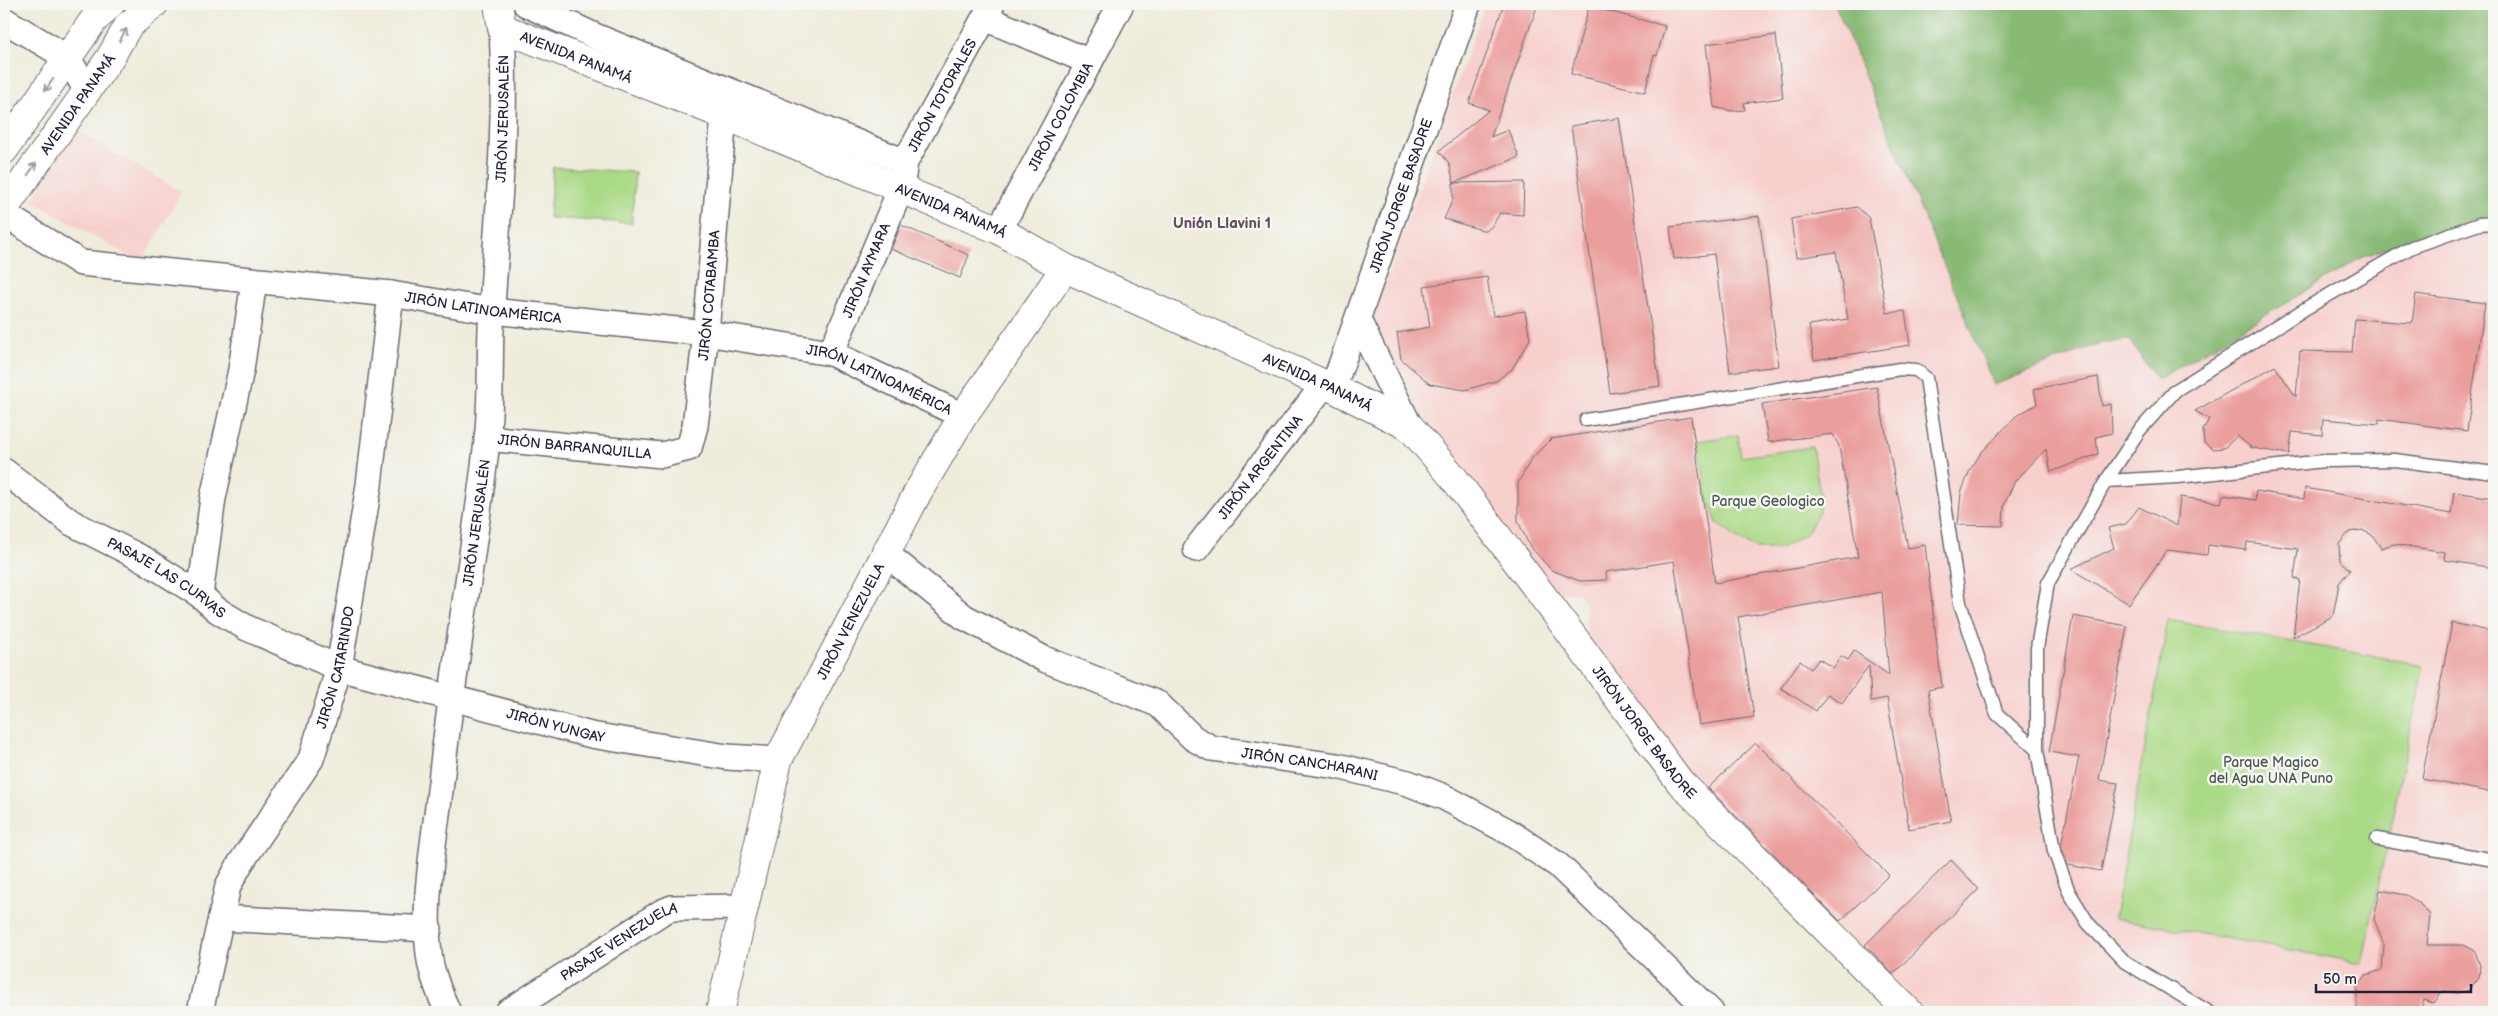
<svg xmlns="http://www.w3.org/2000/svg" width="2498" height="1016" viewBox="0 0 2498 1016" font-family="'Balsamiq Sans',sans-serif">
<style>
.built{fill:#f7d0ce}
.green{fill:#abda87;stroke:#667e61}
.forest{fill:#88ba74;stroke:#556e58}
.building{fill:#eb9f9d}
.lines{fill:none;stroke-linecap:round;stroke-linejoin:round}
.service-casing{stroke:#6a6973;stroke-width:15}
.minor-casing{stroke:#6a6973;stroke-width:28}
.tertiary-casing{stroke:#6a6973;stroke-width:30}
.service{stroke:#fff;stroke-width:12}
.minor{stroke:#fff;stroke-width:25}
.tertiary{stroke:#fff;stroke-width:28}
.oneway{stroke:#9c9ca7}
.labels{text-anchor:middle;stroke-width:5;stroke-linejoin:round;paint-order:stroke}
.street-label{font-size:14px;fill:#22223b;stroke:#f6f6f2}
.park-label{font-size:14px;fill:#4b5952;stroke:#f6f6f2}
.neighbourhood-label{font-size:15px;font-weight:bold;fill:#684e5d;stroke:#f6f6f2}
</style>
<rect width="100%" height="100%" fill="#f6f6f2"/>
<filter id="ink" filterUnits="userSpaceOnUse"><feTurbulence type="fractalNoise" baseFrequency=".02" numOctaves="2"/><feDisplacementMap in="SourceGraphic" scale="10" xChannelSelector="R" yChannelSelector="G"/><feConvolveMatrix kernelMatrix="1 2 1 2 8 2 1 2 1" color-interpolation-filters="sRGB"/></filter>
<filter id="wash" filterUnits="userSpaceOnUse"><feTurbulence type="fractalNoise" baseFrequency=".0096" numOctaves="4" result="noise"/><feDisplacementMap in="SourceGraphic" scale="20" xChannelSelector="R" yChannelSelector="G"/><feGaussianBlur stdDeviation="1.12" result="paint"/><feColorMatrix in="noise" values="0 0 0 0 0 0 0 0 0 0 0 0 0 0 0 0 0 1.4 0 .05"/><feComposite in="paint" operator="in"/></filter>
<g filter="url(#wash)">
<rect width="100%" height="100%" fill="#efecdb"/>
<path class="built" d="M1485 4H2494V1012H1920L1684 774 1585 636 1586 607 1577 592 1555 594 1365 339Z
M73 129 182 192 141 263 32 201Z"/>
<path class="green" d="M553 167 635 172 632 223 549 218Z
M1738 435 1741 457 1812 447 1820 493 1819 512 1807 533 1780 549H1756L1736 538 1717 523 1707 496 1698 441Z
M2168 620 2424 665 2362 963 2114 918Z"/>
<path class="forest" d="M1835 4H2494V214L2364 256 2157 380 2129 340 2101 343 1994 385Z"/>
<g id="blocks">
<path class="building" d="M1504 4H1538L1491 137 1508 130 1519 157 1454 183 1449 163 1439 151 1489 110 1469 103Z
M1589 6 1665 26 1657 56 1654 55 1645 92 1571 74Z
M1776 35 1783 98 1744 103 1745 110 1732 111 1714 107 1706 44Z
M1619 118 1660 386 1610 393 1571 126Z
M1524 182 1523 215 1500 213 1492 226 1486 231 1444 219 1453 199V183Z
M1857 207 1869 218 1887 313 1905 311 1910 345 1814 360 1809 325 1848 319 1836 252 1796 258 1791 219Z
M1759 216 1779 366 1730 372 1714 254 1674 259 1670 227Z
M901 225 969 255 960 278 891 249Z
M1487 277 1493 316 1525 311 1530 339 1512 369 1496 381 1465 390 1430 384 1401 359 1397 333 1430 327 1424 286Z
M2416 294 2485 303 2467 431 2379 419V424L2323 419 2322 435 2292 432 2289 454 2252 448 2237 436 2224 448 2214 449 2204 443 2203 430 2209 419 2195 411 2275 366 2296 397 2300 351 2352 352 2355 319 2412 323Z
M2098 377 2102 406 2111 404 2112 433 2096 437 2098 454 2051 472 2046 449 2015 481 2004 505 2003 526 1958 525 1961 493 1970 470 1981 453 2016 416 2037 404 2034 389Z
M1877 387 1908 548 1925 545 1942 687 1928 690 1951 821 1909 829 1887 698 1871 701 1869 665 1842 703 1828 694 1816 711 1781 688 1800 661 1811 669 1819 659 1833 668 1841 656 1848 660 1854 651 1889 675 1882 592 1738 617 1754 717 1699 725 1674 561 1606 572 1607 580 1580 581 1551 570 1529 545 1518 521V483L1532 458 1551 439 1691 417 1715 583 1858 557 1839 446 1833 434 1768 442 1762 404Z
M2305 488 2451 514 2454 492 2494 498V568L2444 560 2445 552 2394 544 2381 548 2372 535 2362 530 2349 532 2339 544 2340 561 2350 570 2339 583 2333 616 2293 637 2300 580 2294 578 2298 549 2247 542 2246 550 2208 545 2207 555 2167 550 2129 604 2071 569 2114 548 2108 528 2126 524 2139 507 2177 526 2180 497 2221 503 2223 495 2255 500 2256 491 2304 499Z
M2073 616 2127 626 2099 780 2118 783 2101 871 2068 865 2061 846 2079 757 2049 752Z
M2452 623 2494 632V793L2422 779Z
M1756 743 1889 875 1840 921 1708 788Z
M1951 860 1979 889 1893 974 1865 945Z
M2380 890 2406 895 2418 902 2430 915 2427 945H2464L2475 951 2480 966 2479 977 2469 990 2457 993 2443 990 2434 1003 2424 1000 2420 1012H2357V988L2366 975 2382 970 2384 945 2374 919Z"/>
</g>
</g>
<g filter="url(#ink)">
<use href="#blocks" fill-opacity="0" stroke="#6a6973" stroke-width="1"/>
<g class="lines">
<defs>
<path id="service" d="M1586 420 1900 369 1916 370 1926 378 1960 603 1997 714 2037 750
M2106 481 2178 477 2324 461 2395 460 2494 473
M2377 839 2494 860
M2209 1012 2125 962 2088 923 2069 892 2054 851 2037 750V648L2048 583 2106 481 2139 431 2176 390 2308 307 2412 247 2479 224 2494 223"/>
<g id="minor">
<path d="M526 4 597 37 905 162"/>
<path d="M985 18 1090 62"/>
<path d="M4 20 68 58 87 91"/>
<path id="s1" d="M4 214 81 263 391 294 492 311 706 333 831 353 963 416"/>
<path id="s2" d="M999 230 1121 4"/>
<path d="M1358 320 1410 427"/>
<path id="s3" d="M831 353 901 188 905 162 992 4"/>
<path id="s4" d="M1333 388 1468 4"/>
<path id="s5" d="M487 438 662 455 689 448 695 426 706 333 724 115"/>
<path id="s6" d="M4 471 72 523 145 560 200 595 217 610 247 628 339 668 591 735 727 757 778 760"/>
<path id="s7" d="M1196 549 1324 385"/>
<path id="s8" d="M885 553 964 617 1044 659 1158 704 1193 738 1211 748 1337 766 1408 783 1444 797 1509 832 1558 865 1711 1012"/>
<path d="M200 595 213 498 241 370 254 281"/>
<path d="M221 918 429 929"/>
<path id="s9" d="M200 1012 228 886 240 864 311 759 339 668 369 485 391 294"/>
<path id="s10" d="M448 1012C441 997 435 982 431 966 420 912 435 837 441 782 453 668 474 555 487 441 492 397 489 351 492 306 498 214 507 120 502 28"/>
<path id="s11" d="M508 1012 662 912 672 908 743 907"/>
</g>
<g id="tertiary">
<path id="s12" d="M498 4 502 28 724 115 999 230 1065 268 1333 388 1410 427 1453 477 1554 611 1680 782 1909 1012"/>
<path d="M4 150 93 21 110 4"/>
<path id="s13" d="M4 209 110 58 128 26 154 4"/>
<path id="s14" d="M720 1012 778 760 919 490 963 416 1065 268"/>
</g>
</defs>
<use href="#service" class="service-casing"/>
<use href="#minor" class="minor-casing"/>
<use href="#tertiary" class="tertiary-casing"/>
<use href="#service" class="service"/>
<use href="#minor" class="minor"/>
<use href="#tertiary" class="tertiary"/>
</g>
<defs><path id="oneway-shaft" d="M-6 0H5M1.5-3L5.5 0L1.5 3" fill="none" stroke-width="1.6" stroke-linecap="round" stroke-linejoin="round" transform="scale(1.25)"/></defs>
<g class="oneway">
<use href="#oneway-shaft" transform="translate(123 35) rotate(-61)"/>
<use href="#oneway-shaft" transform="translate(49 85) rotate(125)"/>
<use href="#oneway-shaft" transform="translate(32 169) rotate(-55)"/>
</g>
</g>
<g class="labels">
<g class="street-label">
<text dy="5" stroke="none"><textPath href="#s12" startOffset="104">AVENIDA PANAMÁ</textPath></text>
<text dy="5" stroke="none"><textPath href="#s3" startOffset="282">JIRÓN TOTORALES</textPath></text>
<text dy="5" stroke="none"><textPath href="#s13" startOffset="128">AVENIDA PANAMÁ</textPath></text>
<text dy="5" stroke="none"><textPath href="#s2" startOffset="129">JIRÓN COLOMBIA</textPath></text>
<text dy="5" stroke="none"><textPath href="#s10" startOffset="901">JIRÓN JERUSALÉN</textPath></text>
<text dy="5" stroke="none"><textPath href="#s4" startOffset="204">JIRÓN JORGE BASADRE</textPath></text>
<text dy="5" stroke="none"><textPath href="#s12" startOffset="509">AVENIDA PANAMÁ</textPath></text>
<text dy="5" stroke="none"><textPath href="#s3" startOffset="90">JIRÓN AYMARA</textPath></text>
<text dy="5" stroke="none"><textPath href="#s5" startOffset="358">JIRÓN COTABAMBA</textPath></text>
<text dy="5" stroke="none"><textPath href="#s1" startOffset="496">JIRÓN LATINOAMÉRICA</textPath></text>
<text dy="5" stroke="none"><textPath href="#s1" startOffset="901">JIRÓN LATINOAMÉRICA</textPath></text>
<text dy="5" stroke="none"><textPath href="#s12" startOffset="914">AVENIDA PANAMÁ</textPath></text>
<text dy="5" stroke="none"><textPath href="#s5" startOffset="88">JIRÓN BARRANQUILLA</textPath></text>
<text dy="5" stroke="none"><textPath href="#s7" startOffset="104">JIRÓN ARGENTINA</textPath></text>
<text dy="5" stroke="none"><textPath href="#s10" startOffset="496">JIRÓN JERUSALÉN</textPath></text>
<text dy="5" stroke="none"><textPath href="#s6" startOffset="195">PASAJE LAS CURVAS</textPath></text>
<text dy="5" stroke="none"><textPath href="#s14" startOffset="415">JIRÓN VENEZUELA</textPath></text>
<text dy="5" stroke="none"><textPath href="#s9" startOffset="376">JIRÓN CATARINDO</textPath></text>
<text dy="5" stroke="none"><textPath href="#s6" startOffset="615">JIRÓN YUNGAY</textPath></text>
<text dy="5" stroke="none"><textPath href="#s12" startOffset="1402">JIRÓN JORGE BASADRE</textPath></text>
<text dy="5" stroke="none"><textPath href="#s8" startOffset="484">JIRÓN CANCHARANI</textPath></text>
<text dy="5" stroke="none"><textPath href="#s11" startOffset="132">PASAJE VENEZUELA</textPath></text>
</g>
<g class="park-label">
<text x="1768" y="506">Parque Geologico</text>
<text x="2271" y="767">Parque Magico<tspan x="2271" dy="16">del Agua UNA Puno</tspan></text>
</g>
<g class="neighbourhood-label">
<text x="1222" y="228">Unión Llavini 1</text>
</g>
</g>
<rect width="2498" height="1016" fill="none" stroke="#f6f6f2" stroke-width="20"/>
<path d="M2316 984v8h155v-8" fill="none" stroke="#22223b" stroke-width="2.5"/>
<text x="2323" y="984" font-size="15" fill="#22223b" stroke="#f6f6f2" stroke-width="4" paint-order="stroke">50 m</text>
</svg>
